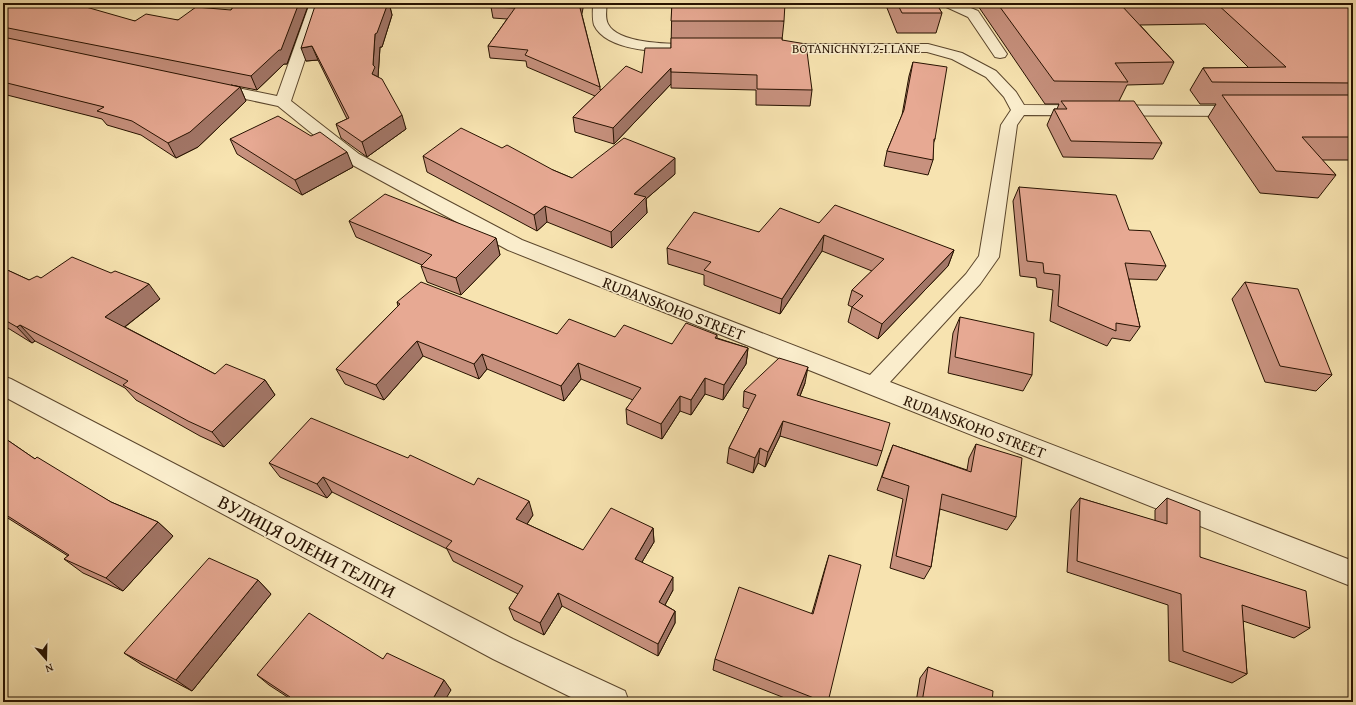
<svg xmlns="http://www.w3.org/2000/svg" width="1356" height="705" viewBox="0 0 1356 705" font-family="'Gentium Book Plus',serif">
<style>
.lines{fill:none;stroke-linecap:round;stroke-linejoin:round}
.lane-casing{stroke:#5b462c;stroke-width:2}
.street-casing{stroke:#5b462c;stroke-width:2}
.lane{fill:#faedcc;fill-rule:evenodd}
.street{fill:#faedcc;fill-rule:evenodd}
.wall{fill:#c7917e;stroke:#271200}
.shaded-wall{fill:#a27667;stroke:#271200}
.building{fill:#e7a993;stroke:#271200}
.labels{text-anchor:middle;stroke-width:3;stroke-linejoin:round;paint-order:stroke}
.far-street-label{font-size:13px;fill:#271200;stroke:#faedcc}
.street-label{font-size:16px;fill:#271200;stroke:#faedcc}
.near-street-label{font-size:19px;fill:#271200;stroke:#faedcc}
</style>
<rect width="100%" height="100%" fill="#f7e3b0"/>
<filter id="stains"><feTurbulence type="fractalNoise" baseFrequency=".005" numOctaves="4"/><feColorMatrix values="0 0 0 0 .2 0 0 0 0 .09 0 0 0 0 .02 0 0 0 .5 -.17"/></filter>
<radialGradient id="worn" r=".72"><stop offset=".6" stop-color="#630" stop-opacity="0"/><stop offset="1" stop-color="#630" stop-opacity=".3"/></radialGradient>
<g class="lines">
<defs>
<path id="lane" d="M942 3H959L978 11 1007 54 1005 57 1000 58 995 57 968 17 944 6Z"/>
<path id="street" d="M310 3H324L291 101 359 154 522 240 870 375 966 274 979 256 1001 125 1011 110 1004 97 986 77 952 59 927 52H776L771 51 769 48 771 45 776 44H928L962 53 996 71 1016 92 1024 105 1242 106 1248 108 1250 111 1248 114 1242 116 1024 115 1017 125 999 257 980 284 890 382 1353 561V587L508 250 347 162 278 106 208 91 205 88 208 85 213 83 277 96Z
M593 3H607C606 10 605 18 608 24 619 46 681 44 702 44L707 45 709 48 707 51 702 52C674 52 608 55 594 25 592 18 593 10 593 3Z
M3 376 11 379 513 639 625 691 629 702H581L493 659 3 396Z"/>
</defs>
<use href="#lane" class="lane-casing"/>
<use href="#street" class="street-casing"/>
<use href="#lane" class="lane"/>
<use href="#street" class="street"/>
</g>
<path class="wall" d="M3 3 135 21 178 20 231 10 236 3H309L287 64H284L257 90 231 85 240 87 246 101 198 147 176 158 141 135 107 125 102 119 3 94Z
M316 3H389L392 15 382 47H380L378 77 406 129 367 157 341 138 336 124 347 119 318 60 306 61Z
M493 3 582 15 600 87V90L642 73 671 48 672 3 784 21 782 40 812 90 810 106 756 105V90L671 88V84L614 144 575 132 573 117 595 96 527 67 526 61 490 58 488 46 507 19 493 18 491 7Z
M885 3H936L942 13 936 33H897Z
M976 3H1351L1353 4V160H1322L1336 175 1318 198 1260 193 1208 117 1216 104H1200L1190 90 1203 68H1249L1205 24 1140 25 1174 62 1163 84 1127 85 1119 101 1162 143 1153 159 1063 157 1047 125 1054 109H1057L1059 104H1045Z
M913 62 935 139 933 144V160L928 175 884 166 887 151 902 115 909 76Z
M230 139 353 167 302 195 237 154Z
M423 156 553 170 572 178 675 174 646 199 647 213 612 248 547 222 537 231 427 172Z
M1019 187 1129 230 1166 266 1157 280 1129 279 1140 327 1130 341 1112 338 1107 346 1050 321 1053 290 1037 287 1036 278 1020 276 1013 201Z
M349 221 496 238 500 255 461 295 427 282 421 266 422 265 356 237Z
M819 223 954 250 948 266 878 339 848 322 852 307 848 305 852 290 872 271 822 251 780 314 704 285V275L668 264 667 248 759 232Z
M3 268 29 280 41 278 160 299 125 327 215 374 265 380 275 395 224 447 200 436 136 400 125 388 35 341 32 343 3 325Z
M1245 282 1332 375 1316 391 1265 382 1232 299Z
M397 302 557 334 615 337 672 344 717 335V338L748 348 746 364 723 400 705 394 691 415 680 411 662 439 627 424 626 409 633 400 581 379 564 401 487 369 479 379 423 356 384 400 345 384 336 369 398 306Z
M960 317 1032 375 1023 391 948 373 953 333Z
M805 383 800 396 882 451 877 466 780 436 765 467 758 463 753 473 727 463 729 448 749 409 743 407 744 391Z
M3 437 35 459 111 502 158 522 173 536 123 591 83 573 64 559 68 556 3 515Z
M976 444 1016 517 1007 530 940 509 931 567 924 579 890 568 903 499 877 490 888 458 893 445 967 470 969 458Z
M269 463 533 515 527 524 583 550 653 528 654 542 642 562 673 590 665 605 675 611V623L658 656 562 606 544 635 514 620 509 608 518 594 453 561 447 549 332 492 327 498 280 477Z
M1080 498 1155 521V510L1167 498 1200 557 1310 628 1294 638 1243 621 1247 674 1232 683 1169 661 1168 605 1067 572 1071 510Z
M829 555 828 702H795L713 670 715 659 812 613 825 568Z
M258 580 271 594 192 691 142 665 124 653Z
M383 659 451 690 289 698 269 685 257 675Z
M928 667 992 702H916L920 678Z"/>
<path class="shaded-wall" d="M299 3H309L287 64H284L257 90 251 76Z
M388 3H389L392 15 382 47H380L378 77 372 74 373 65 375 34Z
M581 3H584L581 19 580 8Z
M312 46 318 60 306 61 301 48Z
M671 68V84L614 144 613 128Z
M240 87 246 101 198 147 176 158 168 143Z
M402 115 406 129 367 157 362 142Z
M347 152 353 167 302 195 295 180Z
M675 158V174L646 199 647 213 612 248 611 232 634 194Z
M545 206 547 222 537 231 534 215Z
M824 235 822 251 780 314 782 299Z
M496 238 500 255 461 295 456 278Z
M954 250 948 266 878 339 882 324Z
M149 284 160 299 118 332 105 317Z
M20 325 35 341 32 343 17 327Z
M417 341 423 356 384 400 376 385Z
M748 348 746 364 723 400 724 385Z
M482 354 487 369 479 379 474 364Z
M578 363 581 379 564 401 561 386Z
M808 367 805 383 794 411 797 395Z
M705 378V394L691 415V400Z
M265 380 275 395 224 447 212 432Z
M680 396V411L662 439 661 424Z
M783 421 780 436 765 467 768 452Z
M760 448 758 463 753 473 755 458Z
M323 477 332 492 327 498 317 484Z
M529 501 533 515 521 533 516 519Z
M158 522 173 536 123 591 106 578Z
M653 528 654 542 636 572 635 559Z
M673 577V590L660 614 659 602Z
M258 580 271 594 192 691 176 680Z
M558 593 562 606 544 635 540 623Z
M675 611V623L658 656V644Z
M444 680 451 690 444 702H431Z"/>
<path class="building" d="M3 3H72L135 21 146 14 178 20 196 7 231 10 236 3H299L281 50H279L251 76 3 27Z
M316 3H388L377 33 375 34 373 65 375 67 372 74 382 79 402 115 362 142 336 124 349 118 312 46 301 48Z
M493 3H581L580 8 600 87 525 55 528 50 488 46 515 8 491 7Z
M672 3H785L784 21H671Z
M897 3H936L942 13H902Z
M997 3H1351L1353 4V83L1212 82 1203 68 1286 67 1216 3 1121 5 1174 62 1115 63 1128 82 1054 81Z
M3 37 240 87 190 132 168 143 132 121 97 111 104 107 3 82Z
M671 38H782V40L806 44 812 90 757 89V75L671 72V68L613 128 573 117 626 66 642 73 645 48H671Z
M913 62 947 67 935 139H934L933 160 887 151 904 110Z
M1222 95H1353V137H1302L1336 175 1276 171Z
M1061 101H1134L1162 143 1071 141 1054 109H1067Z
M278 116 311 136 320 132 347 152 295 180 230 139Z
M461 128 502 148 507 145 553 170 572 178 624 138 675 158 634 194 646 197 611 232 545 206 534 215 423 156Z
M1019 187 1116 195 1129 230 1150 231 1166 266 1125 263 1140 327 1116 323V331L1058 306 1060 275 1044 273 1043 263 1027 261Z
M385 194 496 238 456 278 421 266 432 255 349 221Z
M835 205 954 250 882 324 852 307 863 296 852 290 884 259 824 235 782 299 704 270 711 262 667 248 694 212 759 232 780 208 819 223Z
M72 257 111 273 115 271 149 284 105 317 215 374 226 364 265 380 212 432 188 421 123 385 128 381 20 325 17 327 3 319V268L29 280 37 276 41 278Z
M421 282 557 334 569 319 615 337 624 325 672 344 686 323 717 335 715 338 748 348 724 385 705 378 691 400 680 396 661 424 626 409 641 388 578 363 561 386 482 354 474 364 417 341 376 385 336 369 400 304 397 302Z
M1245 282 1298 289 1332 375 1280 366Z
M960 317 1034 333 1032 375 955 357Z
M779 358 808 367 797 395 890 423 882 451 783 421 768 452 760 448 755 458 729 448 756 395 744 391Z
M311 418 408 458 410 455 474 485 478 478 529 501 516 519 583 550 611 508 653 528 635 559 673 577 659 602 675 611 658 644 558 593 540 623 509 608 523 586 446 548 452 541 323 477 317 484 269 463Z
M3 437 35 459 37 457 111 502 158 522 106 578 64 559 69 555 3 513Z
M976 444 1022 458 1016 517 942 494 931 567 896 556 909 486 882 477 893 445 971 472Z
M1080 498 1167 524V498L1200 511V557L1306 591 1310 628 1242 605 1247 674 1183 651 1181 594 1077 561Z
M829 555 861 565 828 702H824L715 659 739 587 813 614Z
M209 558 258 580 176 680 124 653Z
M309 613 383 659 387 653 444 680 431 702H286L290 697 257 675Z
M928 667 993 691 992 702H922Z"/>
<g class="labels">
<g class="far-street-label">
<text x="856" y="53">BOTANICHNYI 2-I LANE</text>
</g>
<g class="street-label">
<text transform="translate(674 308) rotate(21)" y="6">RUDANSKOHO STREET</text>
<text transform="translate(975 426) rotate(21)" y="6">RUDANSKOHO STREET</text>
</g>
<g class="near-street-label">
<text transform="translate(307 546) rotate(28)" y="7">ВУЛИЦЯ ОЛЕНИ ТЕЛІГИ</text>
</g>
</g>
<rect width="1356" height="705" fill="none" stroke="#f7e3b0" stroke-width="16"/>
<rect x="4" y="4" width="1348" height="697" fill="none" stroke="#271200" stroke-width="2"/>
<rect x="8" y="8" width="1340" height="689" fill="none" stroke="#271200"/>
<g transform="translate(46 659) rotate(160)" stroke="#faedcc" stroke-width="3" paint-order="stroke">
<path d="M0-3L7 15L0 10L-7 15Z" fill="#271200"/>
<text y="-6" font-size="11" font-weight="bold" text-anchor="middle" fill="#271200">N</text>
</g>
<rect width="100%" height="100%" filter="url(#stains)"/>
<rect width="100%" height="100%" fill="url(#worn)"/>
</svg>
